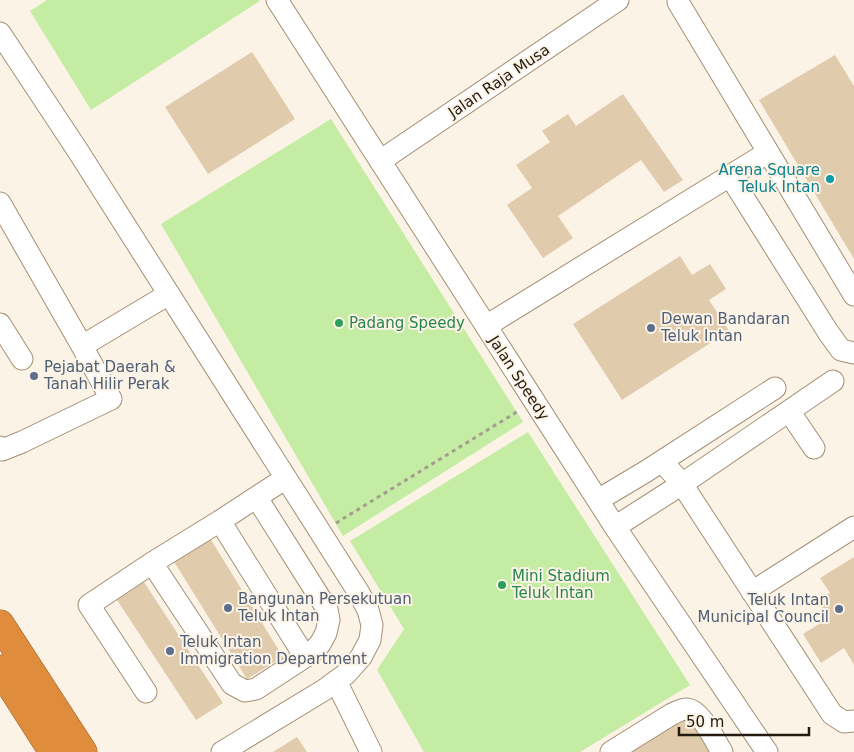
<svg xmlns="http://www.w3.org/2000/svg" width="854" height="752" viewBox="0 0 854 752" font-family="'DejaVu Sans',sans-serif">
<style>
.green{fill:#c4eca3}
.building{fill:#e1cbad}
.lines{fill:none;stroke-linecap:round;stroke-linejoin:round}
.minor-casing{stroke:#a38f73;stroke-width:23}
.highway-casing{stroke:#9d652d;stroke-width:29}
.path{stroke:#a69d91;stroke-width:3;stroke-dasharray:4 4;stroke-linecap:butt}
.minor{stroke:#fff;stroke-width:21}
.highway{stroke:#df8d3c;stroke-width:28}
.culture-dot{fill:#0f9aa8;stroke:#fcf3e7;stroke-width:2}
.leisure-dot{fill:#2e9e5b;stroke:#fcf3e7;stroke-width:2}
.service-dot{fill:#5c6f8a;stroke:#fcf3e7;stroke-width:2}
.labels{text-anchor:middle;stroke-width:4;stroke-linejoin:round;paint-order:stroke}
.street-label{font-size:15px;fill:#231b10;stroke:#fcf3e7}
.culture-label{font-size:15px;fill:#0d838f;stroke:#fcf3e7;text-anchor:end}
.service-label{font-size:15px;fill:#4e5e75;stroke:#fcf3e7;text-anchor:start}
.leisure-label{font-size:15px;fill:#27864d;stroke:#fcf3e7;text-anchor:start}
</style>
<rect width="100%" height="100%" fill="#fcf3e7"/>
<path class="green" d="M47 0H259L260 1 91 110 30 11Z
M331 119 523 422 343 536 161 224Z
M528 432 690 685 580 752H424L377 670 404 629 350 541Z"/>
<path class="building" d="M252 52 295 119 208 174 165 107Z
M835 55 854 86V259L759 100Z
M623 94 683 180 664 192 641 160 558 216 573 238 543 258 507 205 532 188 516 165 550 142 542 131 568 114 576 126Z
M680 256 692 275 710 264 726 289 709 300 729 331 622 400 573 324Z
M210 538 283 657 247 679 173 560Z
M854 557V665L844 648 821 663 803 634 829 618 818 600 830 593 820 578Z
M144 582 223 703 196 720 117 600Z
M688 716 711 752H630Z
M297 737 307 752H273Z"/>
<g class="lines">
<defs>
<path id="minor" d="M277 0 615 527 767 752
M678 2 854 295
M0 33 78 151 359 593 368 610 372 625 370 640 361 657 346 674 324 690 222 752
M380 161 618 0
M730 176 828 332 841 350 854 353
M0 203 82 346 169 294
M0 324 22 359
M486 326 767 153
M789 411 814 448
M0 447 2 450 22 442 111 399 82 346
M662 461 682 484 832 714 844 722 854 721
M257 498 327 609 329 620 326 633 320 644 311 653 256 689 245 691 232 684 152 563 220 521 286 478
M598 500 645 472 775 388
M220 521 305 657
M615 527 682 484 833 381
M752 592 854 527
M336 681 371 752
M146 692 89 605 152 563
M611 752 672 714C677 712 681 709 687 709 701 710 715 741 722 752"/>
<path id="highway" d="M0 624 83 752
M0 669 53 752"/>
</defs>
<use href="#minor" class="minor-casing"/>
<use href="#highway" class="highway-casing"/>
<path class="path" d="M336 523 520 410"/>
<use href="#minor" class="minor"/>
<use href="#highway" class="highway"/>
</g>
<circle class="culture-dot" cx="830" cy="179" r="5"/>
<g class="leisure-dot">
<circle cx="339" cy="323" r="5"/>
<circle cx="502" cy="585" r="5"/>
</g>
<g class="service-dot">
<circle cx="651" cy="328" r="5"/>
<circle cx="34" cy="376" r="5"/>
<circle cx="228" cy="608" r="5"/>
<circle cx="839" cy="609" r="5"/>
<circle cx="170" cy="651" r="5"/>
</g>
<g class="labels">
<g class="street-label">
<text transform="translate(499 81) rotate(-34)" y="5">Jalan Raja Musa</text>
<text transform="translate(519 378) rotate(57)" y="5">Jalan Speedy</text>
</g>
<g class="culture-label">
<text x="820" y="175">Arena Square<tspan x="820" dy="17">Teluk Intan</tspan></text>
</g>
<g class="service-label">
<text x="661" y="324">Dewan Bandaran<tspan x="661" dy="17">Teluk Intan</tspan></text>
<text x="44" y="372">Pejabat Daerah &amp;<tspan x="44" dy="17">Tanah Hilir Perak</tspan></text>
<text x="238" y="604">Bangunan Persekutuan<tspan x="238" dy="17">Teluk Intan</tspan></text>
<text x="829" y="605" text-anchor="end">Teluk Intan<tspan x="829" dy="17">Municipal Council</tspan></text>
<text x="180" y="647">Teluk Intan<tspan x="180" dy="17">Immigration Department</tspan></text>
</g>
<g class="leisure-label">
<text x="349" y="328">Padang Speedy</text>
<text x="512" y="581">Mini Stadium<tspan x="512" dy="17">Teluk Intan</tspan></text>
</g>
</g>
<path d="M679 727v8h130v-8" fill="none" stroke="#231b10" stroke-width="2.5"/>
<text x="686" y="727" font-size="15" fill="#231b10" stroke="#fcf3e7" stroke-width="4" paint-order="stroke">50 m</text>
</svg>
